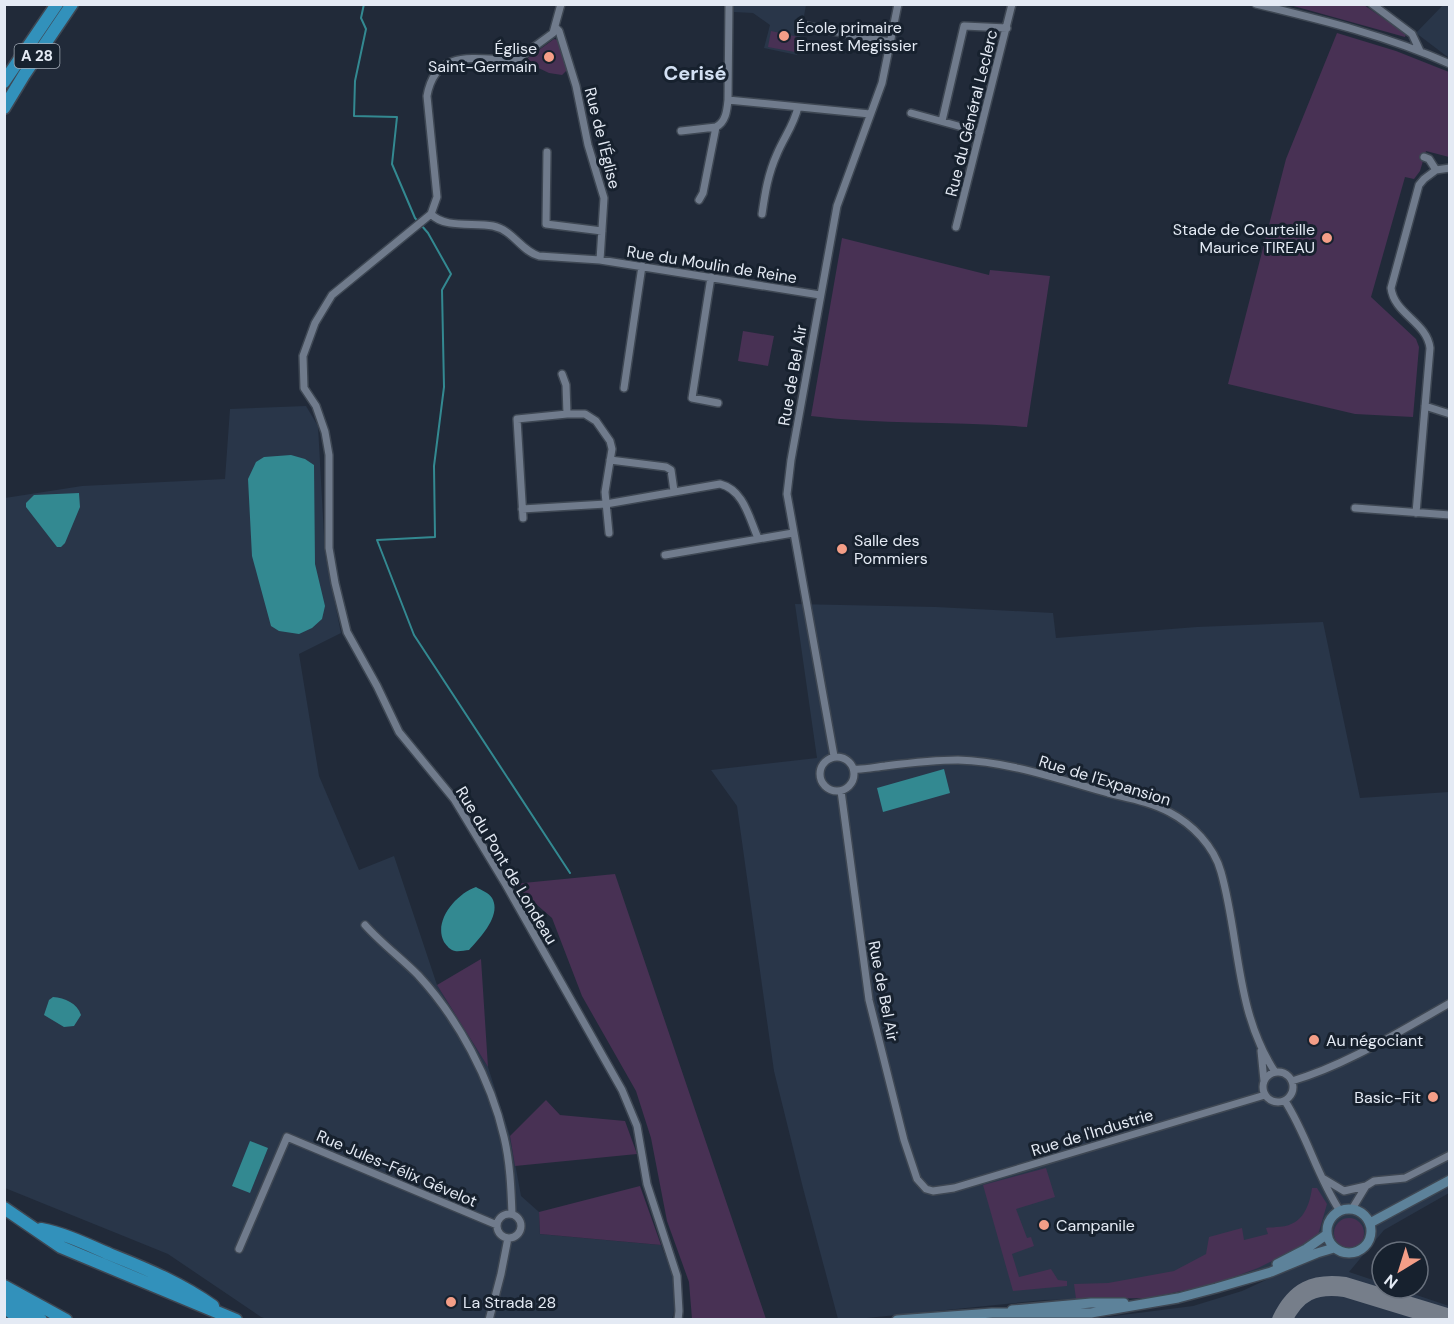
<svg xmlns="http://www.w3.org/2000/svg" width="1454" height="1324" viewBox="0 0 1454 1324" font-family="'DM Sans',sans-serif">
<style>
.built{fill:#293649}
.green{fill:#483154}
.water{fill:#338991}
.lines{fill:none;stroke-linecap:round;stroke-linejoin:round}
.stream{stroke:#338991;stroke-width:2}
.taxiway{stroke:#767e8a;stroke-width:20}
.street-casing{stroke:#3e4753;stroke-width:10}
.secondary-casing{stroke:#3e4753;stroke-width:12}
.highway-casing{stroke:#3e4753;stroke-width:15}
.street{stroke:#707b8c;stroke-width:7}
.secondary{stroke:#5d829a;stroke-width:9}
.highway{stroke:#3291bb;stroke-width:12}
.poi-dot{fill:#f49e87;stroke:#17212e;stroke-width:2}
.labels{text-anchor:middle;stroke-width:6;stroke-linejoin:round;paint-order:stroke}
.shield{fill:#17212e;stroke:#a6aeb9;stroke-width:1.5}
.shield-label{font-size:15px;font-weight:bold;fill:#e4eaf4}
.poi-label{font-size:16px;fill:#e4eaf4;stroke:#17212e;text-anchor:start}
.street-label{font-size:16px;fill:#e4eaf4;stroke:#17212e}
.quarter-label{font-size:20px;font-weight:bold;fill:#d3e0f3;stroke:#17212e}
</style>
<rect width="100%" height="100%" fill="#212a39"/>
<path class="built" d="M734 5H806L797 55 764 48 770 25 753 13 734 12Z
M1443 5H1449V58L1416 33Z
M306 406 318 426 325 554 341 633 299 654 319 776 359 870 394 856 437 985 488 1067 510 1136 521 1196 539 1212 540 1234 661 1245 673 1277 675 1307 672 1319H267L261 1317 168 1254 5 1188V498L82 486 225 479 230 409Z
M795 604 936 607 1053 613 1056 638 1197 627 1323 622 1360 798 1449 792V1193L1384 1230 1349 1272 1382 1283V1288H1396L1449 1306V1319H1091L1193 1306 1242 1291 1301 1264 1148 1298 1044 1300 857 1319H838L803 1188 774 1071 737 806 711 770 817 758Z"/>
<path class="green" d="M1290 5H1364L1406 34 1405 37Z
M771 31 798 37 795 52 768 47Z
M1337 33 1396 51 1449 72V157L1426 151 1420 171 1414 179 1405 177 1371 297 1416 339 1419 347 1413 417 1355 414 1228 384 1286 159Z
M554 39 558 40 567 70 562 75 549 73 528 63V58Z
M842 238 989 275 990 270 1050 276 1027 427C955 421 882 425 811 416Z
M743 331 774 336 768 366 738 361Z
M615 874 766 1319H692L689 1282 667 1221 651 1138 636 1091 582 996 552 918 513 884Z
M481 959 488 1067 437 985Z
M546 1100 560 1115 625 1121 637 1154 515 1166 510 1136Z
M1046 1168 1055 1197 1016 1209 1027 1238 1031 1237 1034 1246 1012 1254 1019 1277 1051 1269 1058 1280 1067 1281V1286L1013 1291 983 1185Z
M640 1186 661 1245 540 1234 539 1212Z
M1312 1188H1317L1327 1204 1318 1235 1310 1242 1258 1268 1215 1284 1148 1298 1076 1299 1074 1284 1108 1283 1174 1271 1206 1254 1209 1237 1242 1228 1244 1240 1268 1234 1266 1228C1269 1227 1273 1228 1276 1227 1301 1227 1309 1209 1312 1188Z
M1334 1233a15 15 0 1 1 30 0a15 15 0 1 1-30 0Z"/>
<path class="water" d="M291 455 305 459 314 465 315 564 325 606 322 619 312 628 299 634 279 631 271 626 252 556 248 479 256 462 264 457Z
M79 493 80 507 65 543 61 547H57L26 507V503L34 495Z
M944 769 950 793 883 812 877 788Z
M476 887C481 890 489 893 492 898 502 915 480 938 469 950 465 950 459 952 455 951 450 950 447 946 444 942 433 921 456 894 476 887Z
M53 997C65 998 77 1003 81 1015L74 1026 64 1027 44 1015 49 1000Z
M250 1141 268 1148 250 1193 232 1186Z"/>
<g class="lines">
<path class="stream" d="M364 4 361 18 366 29 355 81 354 116 397 117 392 164 415 218 428 233 451 274 442 290 444 387 434 466 435 537 377 540 414 635 570 873"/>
<path class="taxiway" d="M1282 1320C1296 1291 1314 1283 1345 1287L1450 1319"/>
<defs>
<path id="street" d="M561 4 553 33 519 58 511 60C474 59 435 49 427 96L437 197 431 214 332 295 315 323 303 356 304 388 316 406 325 432 329 455V548L335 583 347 632 377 686 399 732 454 799 506 885 622 1090 637 1126 647 1184 677 1276 679 1311 678 1320
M1256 4C1322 20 1388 36 1450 64
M1372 4 1412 34 1420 51
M801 25 890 42
M555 27 559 31 576 86 588 145 604 198 600 260
M728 100 870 114
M911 113 980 132
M942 121 964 26 1007 28
M681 131 716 127C726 122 727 110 728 100L729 4
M547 152 546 224 602 231
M1424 157 1429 159 1436 170 1450 168
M699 200 703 193 716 127
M431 214C445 229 474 222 493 226 513 230 521 251 539 256L600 260 820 295
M762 214C765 193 768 174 777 154 784 137 794 125 798 107
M956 227 1012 4
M711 277 692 398 718 403
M562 374 566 385 567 414
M624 388 642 266
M1425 406 1450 414
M610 460 666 467 671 470 674 491
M1355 508 1450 515
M522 509 606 504 720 484C744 490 749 518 758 538
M1416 513 1430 348C1427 322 1394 314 1391 288L1419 185 1424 179 1436 170
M523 518 517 419 567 414H585L596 421 610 441 612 449 605 492 609 533
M665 555 793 533
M834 756 787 494 791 460 837 206 882 83 898 4
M820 774a17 17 0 1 1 34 0a17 17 0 1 1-34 0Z
M854 769C864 770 875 767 885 766 909 763 934 760 958 760 1007 761 1061 780 1108 793 1128 798 1151 802 1169 812 1192 824 1214 846 1221 872 1240 939 1235 1011 1275 1072
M841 791 869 1000 904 1140 917 1179 926 1189 933 1191 954 1188 1265 1095
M365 925C381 943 401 958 418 975 458 1018 491 1080 504 1137 510 1162 511 1188 512 1214
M1261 1051 1264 1081
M1263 1087a15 15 0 1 1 30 0a15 15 0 1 1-30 0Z
M1292 1081C1347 1065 1400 1031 1450 1003
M1285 1101C1307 1135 1317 1176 1340 1211
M1324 1179 1344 1191 1366 1186
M1352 1209 1366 1186 1374 1181 1405 1178 1450 1155
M497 1226a12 12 0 1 1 24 0a12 12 0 1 1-24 0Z
M239 1249 287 1137 497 1225
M489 1320 501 1274 508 1238"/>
<path id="secondary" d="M1327 1231a22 22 0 1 1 44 0a22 22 0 1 1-44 0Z
M1370 1223 1450 1180
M1277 1264 1306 1249 1326 1235
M1012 1310 1091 1303H1124
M897 1320 992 1313H1091L1178 1298 1216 1288 1271 1272 1317 1253 1334 1248"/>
<path id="highway" d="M4 82 57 4
M4 108 24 75 72 4
M4 1208 61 1247 236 1320
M41 1229C67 1234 90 1246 114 1256 149 1270 182 1284 213 1306
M4 1286 66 1320
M4 1299 41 1320
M4 1307 21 1320"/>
</defs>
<use href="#street" class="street-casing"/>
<use href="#secondary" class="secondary-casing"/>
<use href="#highway" class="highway-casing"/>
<use href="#street" class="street"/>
<use href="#secondary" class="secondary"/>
<use href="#highway" class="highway"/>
</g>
<g class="poi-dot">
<circle cx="784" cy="36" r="6"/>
<circle cx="549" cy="57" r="6"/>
<circle cx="1327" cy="238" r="6"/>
<circle cx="842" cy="549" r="6"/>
<circle cx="1314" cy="1040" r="6"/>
<circle cx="1433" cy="1097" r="6"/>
<circle cx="1044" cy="1225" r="6"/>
<circle cx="451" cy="1302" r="6"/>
</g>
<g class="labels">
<rect class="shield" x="14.5" y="44" width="45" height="24" rx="4.5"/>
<g class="shield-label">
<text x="37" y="61">A 28</text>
</g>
<g class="poi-label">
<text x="796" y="33">École primaire<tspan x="796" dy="18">Ernest Megissier</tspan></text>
<text x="537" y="54" text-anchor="end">Église<tspan x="537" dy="18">Saint-Germain</tspan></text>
<text x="1315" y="235" text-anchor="end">Stade de Courteille<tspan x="1315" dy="18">Maurice TIREAU</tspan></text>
<text x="854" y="546">Salle des<tspan x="854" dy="18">Pommiers</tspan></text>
<text x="1326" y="1046">Au négociant</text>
<text x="1421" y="1103" text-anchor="end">Basic-Fit</text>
<text x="1056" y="1231">Campanile</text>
<text x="463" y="1308">La Strada 28</text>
</g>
<g class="street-label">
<text transform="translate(971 113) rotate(-76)" y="6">Rue du Général Leclerc</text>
<text transform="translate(603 138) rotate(76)" y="6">Rue de l'Église</text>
<text transform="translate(712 264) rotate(9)" y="6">Rue du Moulin de Reine</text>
<text transform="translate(792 375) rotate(-80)" y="6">Rue de Bel Air</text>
<text transform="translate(1105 780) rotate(17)" y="6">Rue de l'Expansion</text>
<text transform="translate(507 865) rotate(59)" y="6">Rue du Pont de Londeau</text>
<text transform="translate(884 991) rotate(79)" y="6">Rue de Bel Air</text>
<text transform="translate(1092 1132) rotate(-17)" y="6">Rue de l'Industrie</text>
<text transform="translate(397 1168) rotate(23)" y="6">Rue Jules-Félix Gévelot</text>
</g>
<g class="quarter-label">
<text x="695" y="80">Cerisé</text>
</g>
</g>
<rect width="1454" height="1324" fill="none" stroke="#e4eaf4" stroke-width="12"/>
<g transform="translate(1400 1270) rotate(218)"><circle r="28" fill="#17212e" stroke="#69717d" stroke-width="1.5"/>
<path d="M0-4.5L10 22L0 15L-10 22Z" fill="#f49e87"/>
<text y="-9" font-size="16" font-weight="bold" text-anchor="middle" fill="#e4eaf4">N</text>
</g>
</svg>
